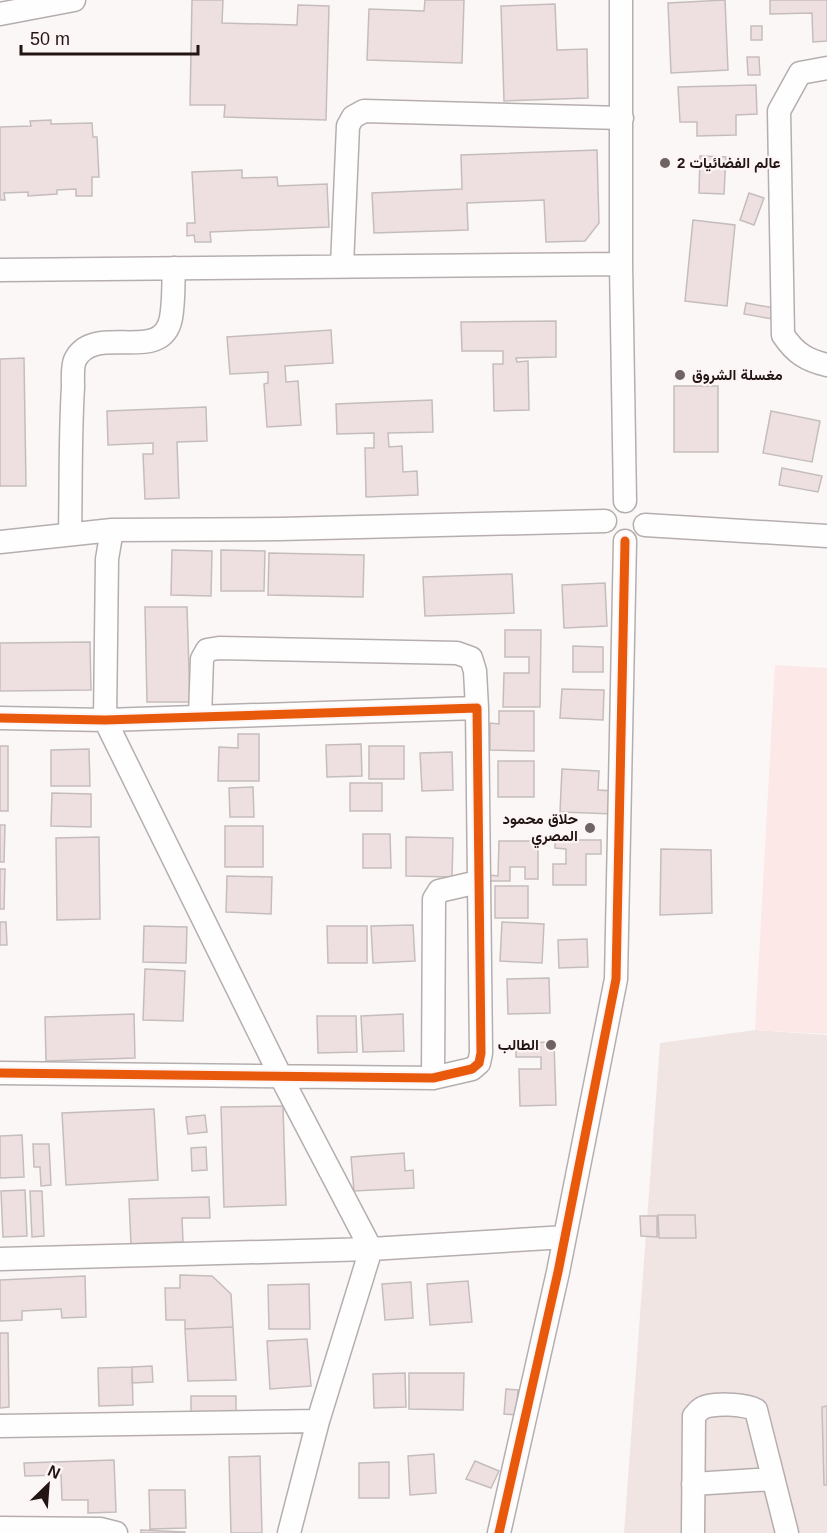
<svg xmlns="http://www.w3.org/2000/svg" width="827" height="1533" viewBox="0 0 827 1533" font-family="Helvetica,Vazirmatn,sans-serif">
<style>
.built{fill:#f1e5e4}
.green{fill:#fce8e7}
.building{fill:#eee0e0;stroke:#c5bdbc;stroke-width:1.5}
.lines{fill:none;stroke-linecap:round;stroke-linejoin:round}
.minor-casing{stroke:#b6aeae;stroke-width:25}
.minor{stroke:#fefefe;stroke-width:22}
.cycleway-casing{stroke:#fdf5f5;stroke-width:13}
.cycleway{stroke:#e8590c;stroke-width:9}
.poi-dot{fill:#6e6463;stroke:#fdf5f5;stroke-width:2}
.labels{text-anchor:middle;stroke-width:4.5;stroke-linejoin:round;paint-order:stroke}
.poi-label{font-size:15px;font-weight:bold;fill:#221514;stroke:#fdf5f5;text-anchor:start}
</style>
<rect width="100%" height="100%" fill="#fbf7f7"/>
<path class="built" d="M755 1030 827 1035V1533H624L660 1043Z"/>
<path class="green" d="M775 665 827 668V1034L755 1030Z"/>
<path class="building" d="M192 0H223L222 23 297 25 298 5 329 6 326 120 224 117 225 105H190Z
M425 0H464L462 63 367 60 369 9 424 11Z
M725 0 728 70 671 73 668 3Z
M770 0H827V41L813 42 812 13 770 14Z
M555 4 557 50 587 49 588 98 504 101 501 6Z
M751 26H762V40H751Z
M747 57H759L760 75H748Z
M756 85 757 114 736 115V135L697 136V122H680L678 87Z
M51 120V124L92 123 93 137H97L99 177H92V196H76V189L57 190V194L28 196V192L4 193 5 200H0V127L31 126 30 121Z
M597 150 599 223 585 241 546 242 544 200 467 203 468 230 374 233 372 193 462 189 461 155Z
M700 156 726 157 724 194 699 193Z
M242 170V178L277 177 278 186 327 184 329 227 210 232 211 242H195L194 235 187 236V223H195L192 172Z
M749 193 764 198 754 225 740 220Z
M693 220 735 225 727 306 685 301Z
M746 303 774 308 772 319 744 314Z
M556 321V357L516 358 517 362 528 361 529 410 494 411 493 364H503V351H462L461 322Z
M331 330 333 363 285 366 286 382 298 381 301 425 267 427 264 384 268 383V372L230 374 227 337Z
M24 358 26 486H0V359Z
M674 386H718V452H674Z
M432 400 433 432 388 433 389 447 402 446 403 472 417 471 418 495 366 497 365 448H374V433L337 434 336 404Z
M206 407 207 441 177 442 179 498 145 499 143 454H153V443L108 445 107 411Z
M771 411 820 421 812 462 763 453Z
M782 468 822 476 818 492 779 485Z
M172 550 212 551 211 596 171 595Z
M221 550 265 551 264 591H221Z
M269 553 364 555 363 597 268 595Z
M512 574 514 613 425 616 423 577Z
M605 583 607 626 564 628 562 585Z
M145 607H187L190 702H147Z
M505 630H541L540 707H503L504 673H529V657H505Z
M90 642 91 690 0 691V643Z
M573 646 603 647V672H573Z
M562 689 604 690 603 720 560 718Z
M499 711H534V751L490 750V723L499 724Z
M238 734H259V781H218L219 747 238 748Z
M361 744 362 776 327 777 326 745Z
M0 746H8V811H0Z
M369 746H404V779H369Z
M89 749 90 786H51V750Z
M452 752 453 790 422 791 420 753Z
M498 761H534V797H498Z
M562 769 599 771 598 790 615 791 614 814 560 812Z
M350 783H382V811H350Z
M253 787 254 817H230L229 788Z
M52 793 91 794V827L51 826Z
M0 825H5L4 862H0Z
M225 826H263V867H225Z
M363 834H390L391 868H363Z
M99 837 100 919 57 920 56 838Z
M406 837 453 838 452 877 406 876Z
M555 840H601V854H586V885H553V864H566V849L555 848Z
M499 841H538V879H525V867H510V881H490V875L498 876Z
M661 849 711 850 712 913 660 915Z
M0 869H5L4 909H0Z
M227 876 272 877 271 914 226 912Z
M495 886H528V918H495Z
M0 922H6L7 945H0Z
M502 922 544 924 542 963 500 961Z
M413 925 415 961 373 963 371 926Z
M144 926 187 927 186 963 143 962Z
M327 926H367V963H328Z
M587 939 588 967 559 968 558 940Z
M145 969 185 971 183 1021 143 1020Z
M549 978 550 1013 508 1014 507 979Z
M134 1014 135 1058 46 1061 45 1017Z
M403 1014 404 1051 363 1052 361 1016Z
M317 1016H356L357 1052 318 1053Z
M554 1042 556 1105 520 1106 519 1069H541V1057H516V1043Z
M283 1106 286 1205 224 1207 221 1107Z
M154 1109 158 1180 66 1185 62 1113Z
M205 1115 207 1132 188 1134 186 1117Z
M22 1135 24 1177 0 1178V1136Z
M33 1144H49L51 1185 41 1186 40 1167H34Z
M206 1147 207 1170 192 1171 191 1148Z
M404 1153 405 1171 413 1170 414 1188 354 1191 351 1157Z
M25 1190 27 1236 3 1237 1 1191Z
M30 1191H42L44 1236 32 1237Z
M209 1197 210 1218H182L183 1242 131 1244 129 1199Z
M658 1215H695L696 1238H659Z
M640 1216H657V1237L641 1236Z
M180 1275 212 1276 231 1294 233 1327 185 1329V1320H166L165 1288H180Z
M85 1276 86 1317 62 1318 61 1309 22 1311V1320L0 1321V1280Z
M468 1281 472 1322 430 1325 427 1284Z
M411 1282 413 1318 385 1320 382 1284Z
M309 1284 310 1329H269L268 1285Z
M233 1327 236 1380 188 1381 185 1329Z
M0 1333H8L9 1407 0 1408Z
M307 1339 311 1386 270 1389 267 1341Z
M152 1366 153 1382 132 1383V1367Z
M132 1367 133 1405 99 1406 98 1368Z
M405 1373 406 1407 374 1408 373 1374Z
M409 1373H464L463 1410 409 1409Z
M506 1389 518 1390 516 1415 504 1414Z
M191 1396H236V1415H191Z
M827 1406V1485H824L822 1407Z
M434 1454 436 1493 410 1495 408 1456Z
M260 1456 262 1533H231L229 1457Z
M114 1460 116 1512 88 1513V1500H62L61 1475 25 1476 24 1463Z
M475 1461 499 1471 491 1488 466 1479Z
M389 1462V1498H359V1463Z
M149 1490H185L186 1528 150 1529Z
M141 1530 185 1532V1533H141Z"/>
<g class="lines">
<defs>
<path id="minor" d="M621 0V264L625 501
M0 14 74 0
M827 68 800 73 779 111 783 335C795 353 806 360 827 365
M342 266 348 126 353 117 364 111 622 118
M0 270 621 264
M645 525 827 536
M112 530 107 559 105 720 281 1077 371 1249 318 1421 289 1533
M70 533C71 484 70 435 73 387 73 379 72 367 75 360 94 321 162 366 171 318 174 302 173 284 174 268
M0 542 112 530 280 529 605 521
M200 717 202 659 207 650 219 648 457 653 471 658 475 671 477 708
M0 718 105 720 477 708 481 1053 479 1063 472 1069 433 1078 0 1073
M433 1078 434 899 439 891 478 882
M0 1259 371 1249 565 1237
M0 1426 318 1421
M693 1484 773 1479
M0 1528 100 1529 116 1533
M499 1533 558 1272 616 979 625 541
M693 1533 694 1416C696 1414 698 1411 701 1409 710 1402 747 1404 756 1410L787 1533"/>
</defs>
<use href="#minor" class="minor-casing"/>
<use href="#minor" class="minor"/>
<defs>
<path id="cycleway" d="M0 718 105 720 477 708 481 1053 479 1063 472 1069 433 1078 0 1073
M499 1533 558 1272 616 979 625 541"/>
</defs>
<use href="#cycleway" class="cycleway-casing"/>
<use href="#cycleway" class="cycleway"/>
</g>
<g class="poi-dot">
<circle cx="665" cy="163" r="6"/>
<circle cx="680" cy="375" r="6"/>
<circle cx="590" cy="828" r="6"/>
<circle cx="551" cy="1045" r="6"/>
</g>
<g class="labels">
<g class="poi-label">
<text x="677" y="168">عالم الفضائيات 2</text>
<text x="692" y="380">مغسلة الشروق</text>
<text x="578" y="824" text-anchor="end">حلاق محمود<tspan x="578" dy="17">المصري</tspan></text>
<text x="539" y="1050" text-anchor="end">الطالب</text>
</g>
</g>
<g transform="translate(48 1485) rotate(25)" stroke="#fdf5f5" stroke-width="4.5" paint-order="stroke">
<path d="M0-4.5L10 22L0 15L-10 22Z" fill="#221514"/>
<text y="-9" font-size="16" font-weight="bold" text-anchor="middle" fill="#221514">N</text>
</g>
<path d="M21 45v9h177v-9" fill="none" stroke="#221514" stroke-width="3"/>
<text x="30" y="45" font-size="18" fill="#221514" stroke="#fdf5f5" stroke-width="4.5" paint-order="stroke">50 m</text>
</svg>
